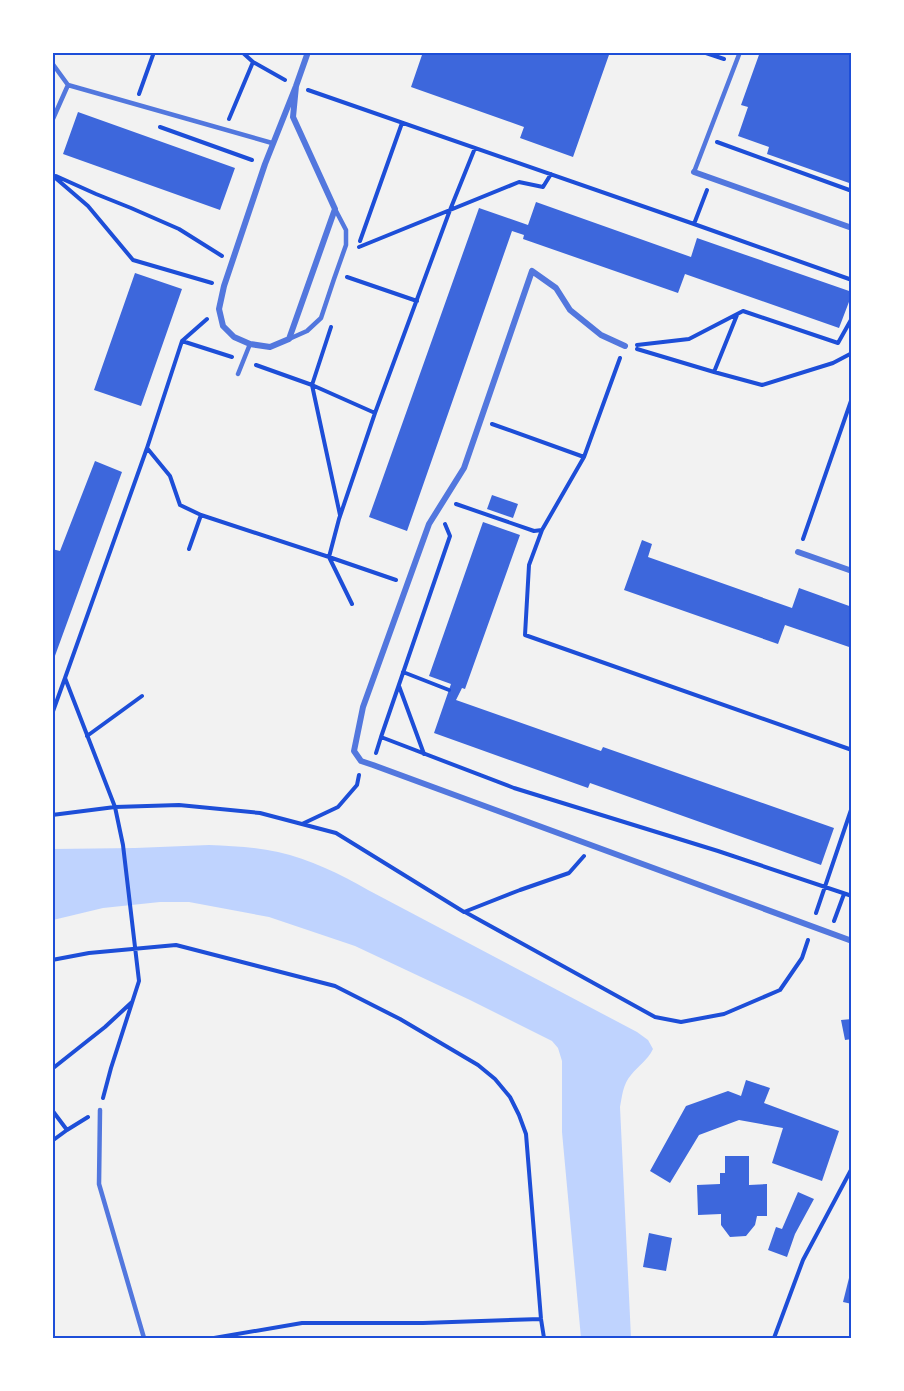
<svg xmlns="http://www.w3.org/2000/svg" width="904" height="1391" viewBox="0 0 904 1391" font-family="'PT Sans Narrow',sans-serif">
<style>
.water{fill:#bfd3fe}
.building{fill:#3d67dc}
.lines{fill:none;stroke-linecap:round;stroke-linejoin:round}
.path{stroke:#1d4ed8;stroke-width:4}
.service{stroke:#5277de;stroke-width:4.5}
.minor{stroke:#5277de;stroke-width:6}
.neatline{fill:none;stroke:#1d4ed8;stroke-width:2}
</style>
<rect width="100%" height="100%" fill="#f2f2f2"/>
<path class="water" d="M209 845C232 846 255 847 278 852 310 859 340 874 368 890L637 1032 648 1040 653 1049C647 1061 639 1065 631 1075 623 1084 622 1096 620 1107L631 1338H581L562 1132V1061L558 1048 552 1041 470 1000 355 946 269 917 189 902H160L103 908 53 920V849L135 848Z"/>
<path class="building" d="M423 52H610L573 157 520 138 524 127 411 87Z
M760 52H852V184L767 154 769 147 738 136 748 107 741 105Z
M78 112 235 168 220 210 63 154Z
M536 202 691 257 697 238 852 292V294L839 328 685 274 678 293 523 239 524 235 512 231 407 531 369 517 479 208 528 225Z
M135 273 182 289 141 406 94 390Z
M95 461 122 472 52 664V549L60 551Z
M492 495 518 504 513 518 487 509Z
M483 522 520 535 465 689 462 688 456 700 601 751 603 747 834 828 821 865 590 783 588 788 434 733 451 684 429 676Z
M642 540 652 544 648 557 792 608 799 588 852 607V648L785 625 778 644 624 590Z
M852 1019V1039L845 1040 841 1020Z
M746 1080 770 1088 764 1103 839 1131 822 1181 772 1163 783 1128 739 1120 699 1135 670 1183 650 1171 686 1106 728 1091 741 1096Z
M725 1156H749V1185L767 1184V1216H757L755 1225 746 1236 730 1237 721 1225V1214L698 1215 697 1185 720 1184V1173H725Z
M798 1192 814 1199 795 1234 787 1257 768 1250 776 1227 782 1229Z
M649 1233 672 1238 666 1271 643 1267Z
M851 1270H852V1304L843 1302Z"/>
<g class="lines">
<path class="path" d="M242 52 253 62 285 80
M703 52 724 59
M308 90 694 224 707 190
M139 94 154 52
M229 119 253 62
M160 127 252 160
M717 142 852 191
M52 175 88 206 133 260 212 283
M56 176 96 194 131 208 179 229 222 256
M694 224 852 280
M360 241 402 123
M359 247 519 182 543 187 551 174
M347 277 417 301
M331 327 312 385 340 515
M182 341 232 357
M637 345 689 339 743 311 838 343 852 318
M637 349 714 372 737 315
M620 358 584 457 542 530 529 565 525 635 852 750
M256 365 312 385 375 413
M714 372 762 385 833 363 852 353
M492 424 584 457
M147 448 170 476 180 505 201 515 329 557 396 580
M456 504 534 531 542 530
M445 524 450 536 381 737 514 788 718 851 852 896
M803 539 852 398
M189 549 201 515
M352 604 329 557 339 519 375 413 450 210 475 148
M403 672 449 690
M399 686 424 754
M52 714 65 678
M87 736 142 696
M376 753 381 737
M52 815 115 807 179 805 260 813 336 833 464 912 520 890 569 873 584 856
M302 824 338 807 357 785 359 775
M465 912 655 1017 681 1022 724 1014 780 990 802 958 808 940
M816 913 852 807
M834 921 844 894
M52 960 89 953 176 945 335 986 400 1019 478 1065 495 1079 510 1097 519 1115 526 1134 541 1319 544 1338
M52 1069 105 1027 132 1002
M103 1098 111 1068 139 981 123 845 115 807 65 678 147 448 182 341 207 319
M52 1110 67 1130 52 1141
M67 1130 88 1117
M214 1338 302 1323H423L541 1319
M774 1338 803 1260 852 1168"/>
<path class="service" d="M52 63 68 85 52 121
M68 85 272 143
M694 172 740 52
M289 339 307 331 321 318 334 279 346 245V230L335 209
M238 374 250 344
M100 1110 99 1184 144 1338"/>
<path class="minor" d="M296 86 293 117 335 209 289 339 270 347 250 344 234 337 223 326 219 309 224 286 265 164 296 86 308 52
M694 172 852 228
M625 346 601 335 570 310 556 288 532 271 464 468 429 524 363 707 354 751 361 761 373 765 852 941
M798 552 852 571"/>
</g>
<rect width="904" height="1391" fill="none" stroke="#ffffff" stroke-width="108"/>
<rect x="54" y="54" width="796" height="1283" class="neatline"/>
</svg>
